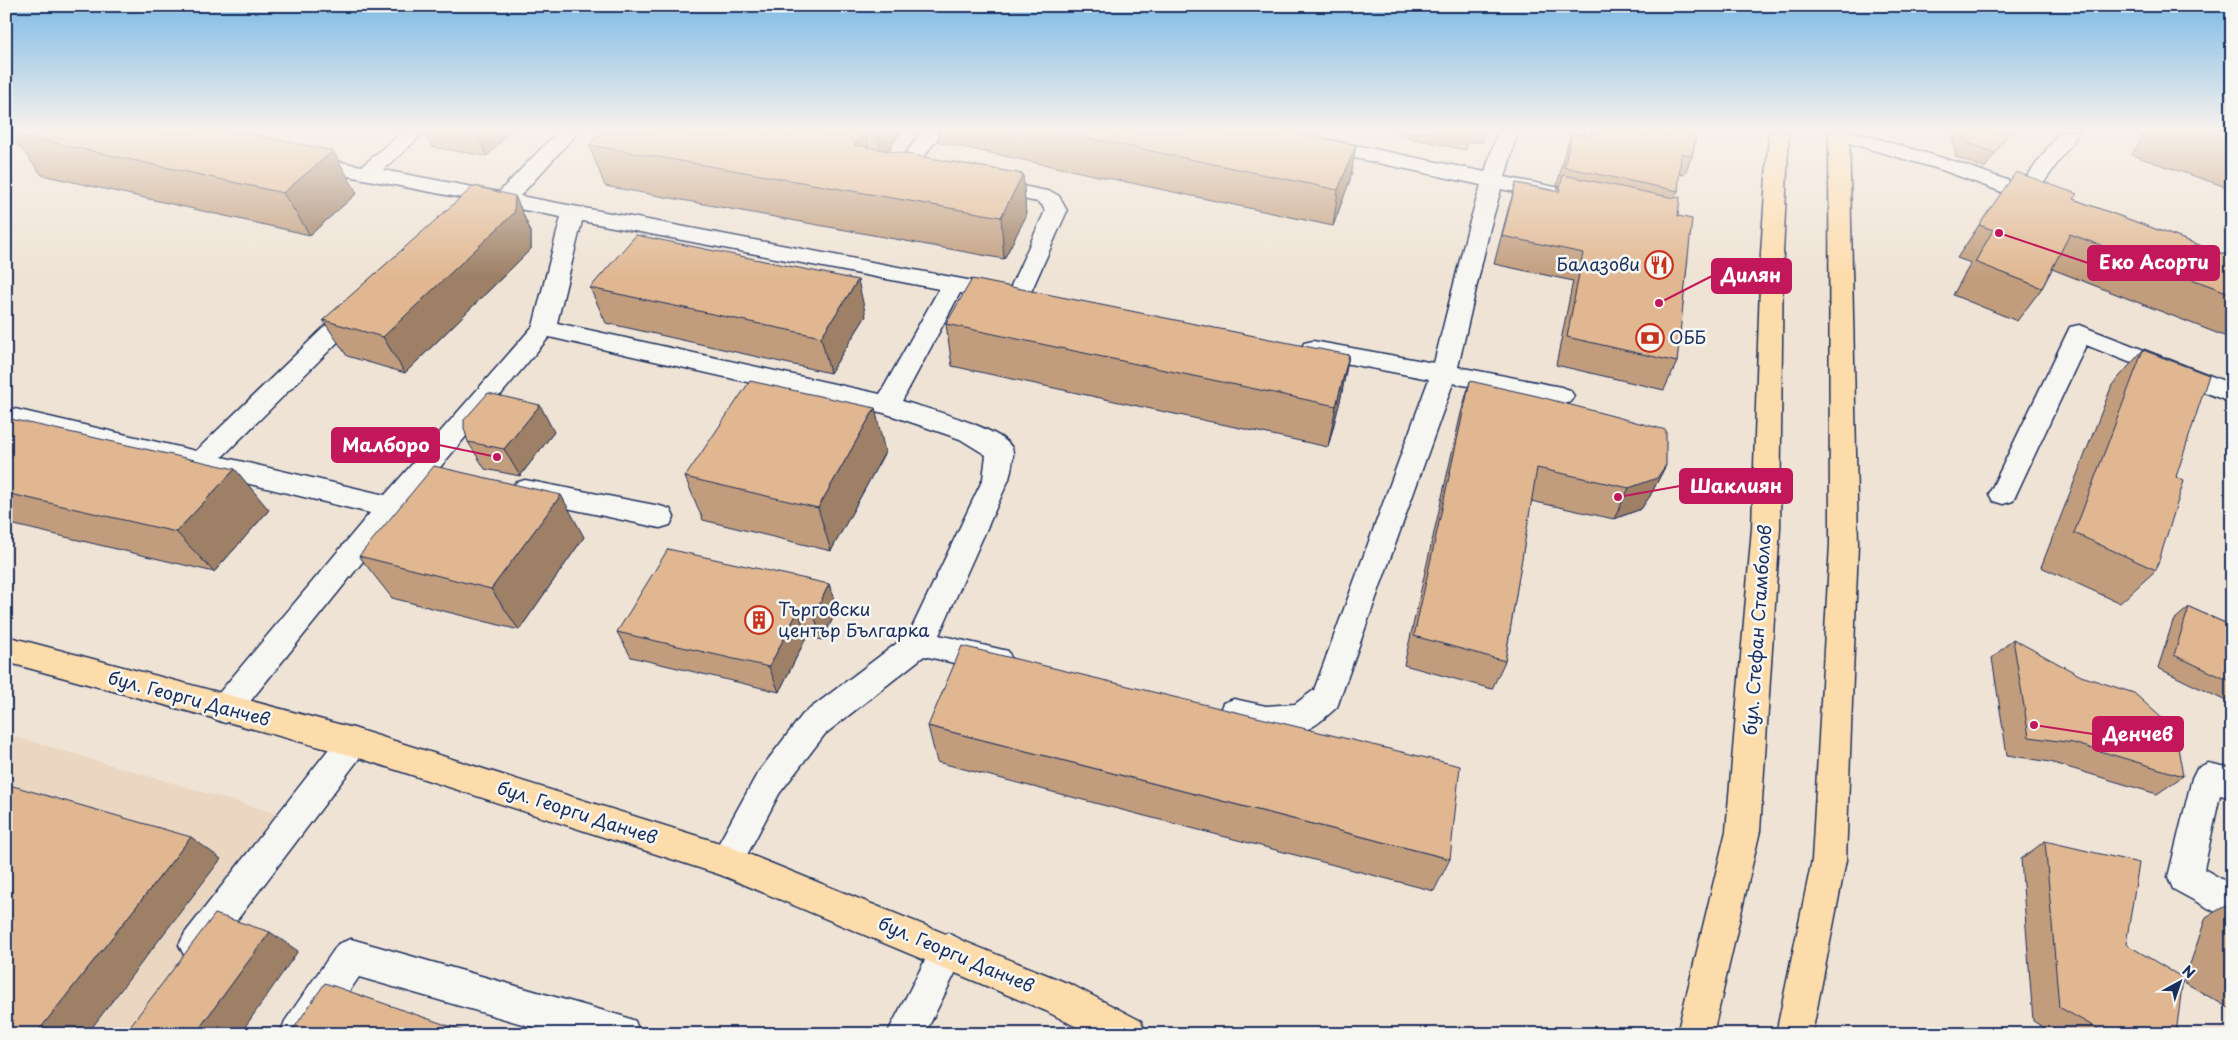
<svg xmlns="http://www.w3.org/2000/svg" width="2238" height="1040" viewBox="0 0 2238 1040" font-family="'Playpen Sans',sans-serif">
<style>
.built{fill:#ead6c1}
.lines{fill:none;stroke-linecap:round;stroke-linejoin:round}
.minor-casing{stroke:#1b2f5e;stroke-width:3}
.major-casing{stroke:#1b2f5e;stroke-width:3}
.minor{fill:#f6f6f2;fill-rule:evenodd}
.major{fill:#fddcac;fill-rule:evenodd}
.wall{fill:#c19d7d;stroke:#1b2f5e}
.shaded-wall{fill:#9d8066;stroke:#1b2f5e}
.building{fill:#e0b791;stroke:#1b2f5e}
.labels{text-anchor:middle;stroke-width:5;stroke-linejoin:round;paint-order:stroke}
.poi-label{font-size:18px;fill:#1b2f5e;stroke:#f6f6f2;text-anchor:start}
.street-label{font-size:18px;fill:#1b2f5e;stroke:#f6f6f2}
.leader{fill:none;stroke:#c2185b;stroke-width:2}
.callout-dot{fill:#c2185b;stroke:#f6f6f2;stroke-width:2}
.callout{fill:#c2185b;stroke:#c2185b;stroke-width:2}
.callout-label{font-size:19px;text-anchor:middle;font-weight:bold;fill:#fff}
</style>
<rect width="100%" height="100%" fill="#efe3d5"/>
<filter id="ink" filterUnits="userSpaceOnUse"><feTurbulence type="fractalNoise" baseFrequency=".02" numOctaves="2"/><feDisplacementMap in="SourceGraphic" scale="10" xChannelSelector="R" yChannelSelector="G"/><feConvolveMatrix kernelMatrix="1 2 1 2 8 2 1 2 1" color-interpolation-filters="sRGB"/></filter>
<g filter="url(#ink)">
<path class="built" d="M6 734 308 823 153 1034H6Z"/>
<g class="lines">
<defs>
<path id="minor" d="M404 131H426L383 170 499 192 558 131H579L520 196 1010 288 1045 211 1042 205 1038 202 979 191 976 186 979 181 987 179 1052 192 1059 196 1067 211 1026 303C1013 306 977 296 960 293L902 401C925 408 1002 428 1012 448 1015 456 1011 470 1009 479L939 635 1008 651 1012 660 1008 669 997 673 924 656 825 734 779 794 738 872 726 877 714 872 709 861 757 774 803 714 909 634 983 479 986 455 960 439 884 413 549 337 401 514 236 719 225 723 214 719 210 709 214 699 370 513 6 425V407L196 451 351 301 359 299 367 301 371 307 367 313 222 457 385 495 533 326 561 217 306 168 299 166 295 162 299 158 306 156 362 166ZM582 221 939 289 880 394 557 323Z
M922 131H943L910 175 903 177 879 172 875 168 879 164 886 162 898 164Z
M1247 131H1287L1485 172 1498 131H1518L1505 177 1560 188 1563 193 1560 198 1552 200 1501 189 1490 228 1458 367 1561 387 1570 390 1574 396 1570 402 1561 405 1453 383 1337 707C1329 714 1321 722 1312 727 1287 740 1248 731 1223 723L1219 713 1223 703 1234 699 1266 706 1295 704 1314 690 1429 379 1313 357 1304 355 1301 349 1304 343 1313 341 1434 363 1468 228 1481 185 1257 137 1250 135Z
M1831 131H1851L1956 162 2021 185 2060 131H2080L2038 191 2048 194 2051 199 2048 204 2040 206 1942 170 1832 138 1829 134Z
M2079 325 2232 384V403L2086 345 2013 501 2003 504 1993 501 1989 494 2067 333 2070 327Z
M525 480 660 506 670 509 674 517 670 525 660 528 515 497 512 490 515 483Z
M353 728 364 732 369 742 364 752 209 957 197 962 185 957 179 945 185 933 342 732Z
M2208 763 2232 768V798L2220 795 2204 869 2232 885V921L2173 889 2168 877 2192 778 2197 768Z
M948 933 960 939 966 951 925 1034H887L936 939Z
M351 939 622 1016 635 1021 640 1034H557L359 977 320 1034H280L285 1021 338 944Z"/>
<path id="major" d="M1769 131H1789L1783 253 1780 528 1760 831 1713 1034H1677L1726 831 1752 528 1761 253Z
M1829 131H1849L1858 544 1846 860 1812 1034H1776L1812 860 1830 544Z
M6 636 353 728 726 845 1072 985 1141 1021 1146 1034H1090L1046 1011 724 876 353 756 6 662Z"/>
</defs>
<use href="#minor" class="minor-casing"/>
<use href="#major" class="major-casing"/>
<use href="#minor" class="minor"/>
<use href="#major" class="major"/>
</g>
<path class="wall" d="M424 131H512L487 156 432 147Z
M602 131H902L888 151 1023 174 1026 216 1004 259 605 186 589 145Z
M938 131H1288L1356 145 1350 180 1333 226 939 142Z
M1395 131H1485L1482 143 1468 141 1466 150 1395 135Z
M1591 131H1697L1692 156 1684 175 1679 174 1678 191 1674 198 1678 216 1677 362 1664 390 1556 365 1573 281 1494 264 1508 210 1516 183 1557 191 1559 186H1557L1565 151 1572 133 1590 136Z
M1951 131H2010L1985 168 1956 157Z
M2145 131H2232V189L2132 155Z
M9 133 357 193 310 235 42 175Z
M515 196 531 232V249L405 373 347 356 323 320Z
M2073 199 2232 257V339L2052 269 2042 288 2017 321 1953 295 1971 263 1957 258 1979 225Z
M590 288 866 316 830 373 606 323Z
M946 324 1349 355 1341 397 1328 447 952 366Z
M2143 350 2176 477 2156 570 2120 603 2041 567 2112 385Z
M1470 381 1666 465 1650 496 1641 509 1614 519 1531 501 1505 661 1492 689 1404 665 1461 413Z
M6 418 269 510 214 572 6 523Z
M554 432 520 476 485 469 468 442Z
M885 452 831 551 703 520 685 477Z
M584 537 519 630 392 598 359 556Z
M829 584 837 610 822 640 807 636 779 692 631 657 617 632Z
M2189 607 2232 626V704L2158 668 2173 621Z
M2013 639 2183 776 2157 794 2050 762 2007 755 1992 658Z
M928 726 1450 859 1434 891 937 762Z
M2045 841 2126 944 2176 1034H2055L2033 1021 2021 859Z
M2232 902V1010L2184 982 2206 917Z"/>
<path class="shaded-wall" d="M475 131H512L487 156Z
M865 131 873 172 854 145Z
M883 131H902L882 159 878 137Z
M1356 145 1350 180 1333 226 1338 190Z
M333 151 357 193 310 235 283 193Z
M1023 174 1026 216 1004 259 1001 217Z
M515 196 531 232V249L405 373 383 337Z
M858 280 866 316 830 373 821 337Z
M1349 355 1341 397 1328 447 1336 406Z
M540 405 554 432 520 476 504 449Z
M875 408 885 452 831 551 818 508Z
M1666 465 1650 496 1641 509 1614 519 1629 488Z
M235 469 269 510 214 572 176 532Z
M561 495 584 537 519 630 491 589Z
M829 584 837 610 822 640 814 615Z
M798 611 807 636 779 692 769 667Z
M191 837 221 859 87 1034H36Z
M270 932 298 951 240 1034H195Z"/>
<path class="building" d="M12 131H236L333 151 283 193 9 133Z
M602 131H865L854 145 1023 174 1001 217 589 145Z
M865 131H883L878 137 866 135Z
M1055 131H1288L1356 145 1338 190Z
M1592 131H1697L1692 156 1681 153 1678 191 1564 167 1572 133 1590 136Z
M1963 131H2010L1995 153 1965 142Z
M2206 131H2232V140Z
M2016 172 2077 194 2073 199 2232 257V294L2070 234 2042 288 1975 262 1993 230 1979 225Z
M1563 175 1674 198 1680 197 1678 216 1692 219 1677 362 1567 337 1583 253 1502 236 1516 183 1559 192Z
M474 186 515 196 514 213 383 337 323 320Z
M636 235 858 280 821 337 590 288Z
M972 279 1349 355 1336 406 946 324Z
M2143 350 2209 375 2176 477 2184 481 2156 570 2074 533Z
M750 381 875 408 818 508 685 477Z
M1470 381 1537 396 1666 430V465L1657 478 1629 488 1537 468 1505 661 1414 636Z
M488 393 540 405 504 449 468 442 464 428V420Z
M6 418 235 469 176 532 6 493Z
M434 466 561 495 491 589 359 556Z
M668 549 829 584 814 615 798 611 769 667 617 632Z
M2189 607 2232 626V682L2174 655Z
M2013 639 2081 676 2134 693 2175 730 2183 776 2073 743 2029 737Z
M962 646 1460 766 1450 859 928 726Z
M6 784 191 837 36 1034H6Z
M2045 841 2139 863 2126 944 2183 978 2176 1034H2107L2059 1007Z
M215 914 270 932 195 1034H124Z
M325 983 472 1034H290Z"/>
</g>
<linearGradient id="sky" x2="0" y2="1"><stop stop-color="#7fbbe6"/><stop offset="0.47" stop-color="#f8f2ec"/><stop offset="1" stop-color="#f8f2ec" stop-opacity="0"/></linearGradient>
<rect width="2238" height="277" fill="url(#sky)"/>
<defs>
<symbol id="restaurant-ring" viewBox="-11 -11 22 22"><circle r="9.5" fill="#f6f6f2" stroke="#c8321e" stroke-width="1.5"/><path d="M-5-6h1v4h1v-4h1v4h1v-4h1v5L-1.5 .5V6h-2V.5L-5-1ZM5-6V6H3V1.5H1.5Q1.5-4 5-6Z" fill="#c8321e"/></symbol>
<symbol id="bank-ring" viewBox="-11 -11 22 22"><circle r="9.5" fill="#f6f6f2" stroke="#c8321e" stroke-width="1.5"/><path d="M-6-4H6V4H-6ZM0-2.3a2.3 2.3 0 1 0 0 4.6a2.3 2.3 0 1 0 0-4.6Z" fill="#c8321e"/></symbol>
<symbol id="building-ring" viewBox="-11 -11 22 22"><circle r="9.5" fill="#f6f6f2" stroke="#c8321e" stroke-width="1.5"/><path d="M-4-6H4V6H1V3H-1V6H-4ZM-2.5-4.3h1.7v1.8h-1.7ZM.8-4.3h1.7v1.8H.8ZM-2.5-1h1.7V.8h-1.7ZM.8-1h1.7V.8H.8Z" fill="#c8321e"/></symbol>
</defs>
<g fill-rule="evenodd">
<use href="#restaurant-ring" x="1643" y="249" width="32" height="32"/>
<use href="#bank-ring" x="1634" y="322" width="32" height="32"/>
<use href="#building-ring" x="743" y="604" width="32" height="32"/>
</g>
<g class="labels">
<g class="poi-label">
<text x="1640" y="271" text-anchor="end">Балазови</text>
<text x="1669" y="344">ОББ</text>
<text x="778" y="616">Търговски<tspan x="778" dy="21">център Българка</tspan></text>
</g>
<g class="street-label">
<text transform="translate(1758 630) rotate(-86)" y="6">бул. Стефан Стамболов</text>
<text transform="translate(189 699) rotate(15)" y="6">бул. Георги Данчев</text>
<text transform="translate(577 813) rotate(18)" y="6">бул. Георги Данчев</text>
<text transform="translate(956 955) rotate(23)" y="6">бул. Георги Данчев</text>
</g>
</g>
<path class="leader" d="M1999 233L2088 263M1659 303L1712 276M497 457L439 445M1618 497L1680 486M2034 725L2093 734"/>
<g class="callout-dot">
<circle cx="1999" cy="233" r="5"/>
<circle cx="1659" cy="303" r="5"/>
<circle cx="497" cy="457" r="5"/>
<circle cx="1618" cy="497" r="5"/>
<circle cx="2034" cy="725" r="5"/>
</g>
<g class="callout">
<rect x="2088" y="246" width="131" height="34" rx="5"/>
<rect x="1712" y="259" width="79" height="34" rx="5"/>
<rect x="332" y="428" width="107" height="34" rx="5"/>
<rect x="1680" y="469" width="112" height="34" rx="5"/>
<rect x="2093" y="717" width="90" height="34" rx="5"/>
</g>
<g class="callout-label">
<text x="2154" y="269">Еко Асорти</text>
<text x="1751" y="282">Дилян</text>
<text x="386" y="452">Малборо</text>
<text x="1736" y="493">Шаклиян</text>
<text x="2138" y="741">Денчев</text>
</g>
<rect width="2238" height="1040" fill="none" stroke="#f6f6f2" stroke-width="25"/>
<rect x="12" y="12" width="2213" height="1015" fill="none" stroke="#1b2f5e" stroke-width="2" filter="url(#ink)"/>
<g transform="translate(2180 982) rotate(40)" stroke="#f6f6f2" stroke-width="4" paint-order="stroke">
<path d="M0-4L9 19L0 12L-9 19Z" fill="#1b2f5e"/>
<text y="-8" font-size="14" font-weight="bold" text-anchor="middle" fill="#1b2f5e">N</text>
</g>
</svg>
